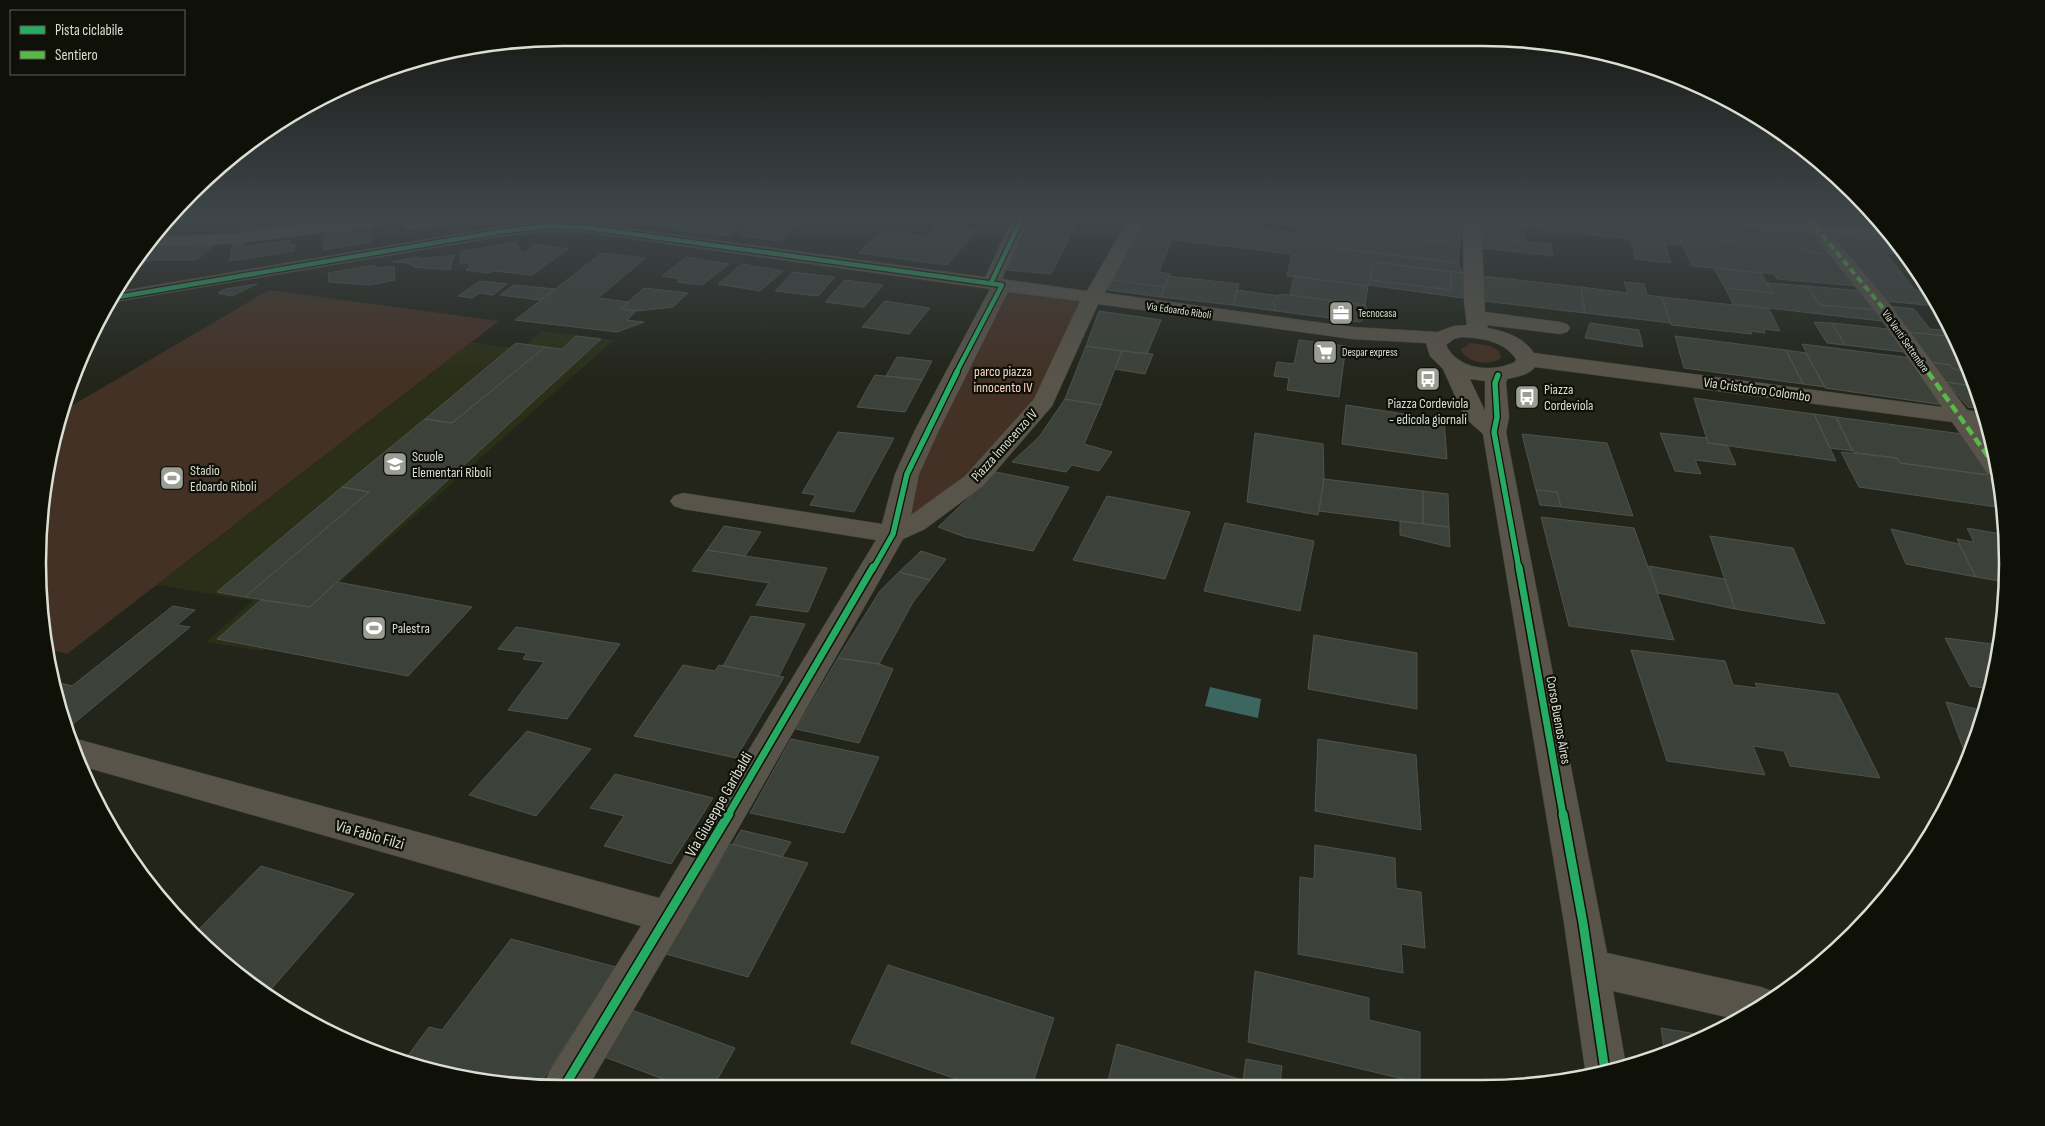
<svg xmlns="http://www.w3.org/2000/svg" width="2045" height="1126" viewBox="0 0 2045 1126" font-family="'Sofia Sans Condensed',sans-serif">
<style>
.built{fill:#2b2f18}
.green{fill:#443125}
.water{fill:#3c6761}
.building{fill:#3c413a;stroke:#4e534c}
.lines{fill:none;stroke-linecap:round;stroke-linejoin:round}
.minor-casing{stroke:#404239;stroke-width:1}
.minor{fill:#585449;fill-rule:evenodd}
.quiet-far1{stroke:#58b947;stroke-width:4;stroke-dasharray:7 4;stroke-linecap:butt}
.quiet{stroke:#58b947;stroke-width:4.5;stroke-dasharray:9 4.5;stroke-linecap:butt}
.cycleway-far3-casing{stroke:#0f1109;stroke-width:7}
.cycleway-far2-casing{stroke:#0f1109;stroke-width:8}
.cycleway-far1-casing{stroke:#0f1109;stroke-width:10}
.cycleway-casing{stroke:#0f1109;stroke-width:12}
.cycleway-far3{stroke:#26ab63;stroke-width:4.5}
.cycleway-far2{stroke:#26ab63;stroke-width:5.5}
.cycleway-far1{stroke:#26ab63;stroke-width:7}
.cycleway{stroke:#26ab63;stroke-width:9}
.labels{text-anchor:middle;stroke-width:4.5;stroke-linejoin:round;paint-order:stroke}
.far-street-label{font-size:11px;fill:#dbded3;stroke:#0f1109}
.far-poi-label{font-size:11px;fill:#dbded3;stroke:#0f1109;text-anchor:start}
.park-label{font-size:14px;fill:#f9d5c0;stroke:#0f1109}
.poi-label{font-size:14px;fill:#dbded3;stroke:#0f1109;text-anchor:start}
.street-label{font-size:14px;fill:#dbded3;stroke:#0f1109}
.near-street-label{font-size:16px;fill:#dbded3;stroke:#0f1109}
.rim{fill:none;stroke:#dbded3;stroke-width:2.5}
</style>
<rect width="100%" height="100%" fill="#23251b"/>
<path class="built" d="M542 331 614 340 262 651 206 642 253 601 157 585 472 342 520 349Z"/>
<path class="green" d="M1006 289 1080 299 1037 399 969 479 903 523 915 478Z
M269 290 499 321 67 654 47 649 39 598V528L55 427 61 412Z
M1471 343 1490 346 1499 351 1501 358C1490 367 1465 363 1461 349Z"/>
<path class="water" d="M1210 687 1261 699 1258 718 1205 706Z"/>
<path class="building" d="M248 218H280L269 229 233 230Z
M280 218H316L309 226 268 230Z
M609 218H665L657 226Z
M665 218H690L680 230 657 226Z
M690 218H746L731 236 680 230Z
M760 218H805L779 241 739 235Z
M908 218H979L977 223Z
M1033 218 1078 220 1051 274 1007 270Z
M1101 218H1127L1124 224 1100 222Z
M1144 218H1157L1151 230 1214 239 1220 224 1247 227 1244 234 1268 236 1266 251 1134 235Z
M1157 218H1179L1220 224 1214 239 1151 230Z
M1236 218H1308L1307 228Z
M1308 218 1460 219V244L1307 228Z
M1481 218H1521L1525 242 1482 237Z
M1521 218H1627L1630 239 1523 227Z
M1627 218H1668L1682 245 1665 244 1671 263 1635 259Z
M1668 218 1812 233 1831 254 1808 252 1806 249 1678 236Z
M1812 218 1880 223 1891 234 1821 229Z
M1827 218H1876L1880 223 1836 219Z
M371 225V242L323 250 325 232Z
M938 225 977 230 947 265 859 253 882 230 927 237Z
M1247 227 1298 233 1296 243 1458 263 1463 273 1373 262 1368 286 1287 276 1292 254 1266 251 1268 236 1244 234Z
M1299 228 1460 244 1458 263 1296 243Z
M1134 235 1172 239 1159 272 1170 274 1165 287 1113 280Z
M1678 236 1806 249 1808 252 1831 254 1857 286 1777 279 1774 274 1692 266Z
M1832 236 1896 243 1906 255 1886 253 1915 290 1929 291 1938 306 1883 301Z
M1482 237 1551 244 1553 256 1482 248Z
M290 240 289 245 295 244 294 251 230 261 232 245 244 244 243 247Z
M516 242 522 254 535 244 568 249 532 275 494 271 488 273 466 270 470 267 468 263 460 264 461 252Z
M216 244 196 260H134L146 245Z
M602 253 645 258 598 298 629 302 620 309 636 311 627 320 644 322 617 332 515 320Z
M454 255 450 270 414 267 409 263 392 262 418 257 419 259Z
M687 257 729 264 702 285 677 282 681 279 662 276Z
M134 260H150L122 279 126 271Z
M1373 262 1451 272V290L1370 280Z
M742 264 783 271 760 291 718 284Z
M375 265V268L394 266 395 280 370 285 329 282 328 273Z
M1714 268 1761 273 1773 293 1725 288Z
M1906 270 1916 271 1926 287 1919 286Z
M793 272 835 277 818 296 775 291Z
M1451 272 1463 273V298L1368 285 1370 280 1451 290Z
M1169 276 1239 284 1233 305 1161 297Z
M1294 276 1368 286 1365 305 1290 295Z
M1482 276 1581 287 1585 313 1483 301Z
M845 280 883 285 864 307 825 302Z
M1113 280 1165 287 1161 297 1108 290Z
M480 281 507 284 493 295 479 293 472 298 458 296Z
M1624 282 1644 284 1647 295 1662 297 1671 323 1585 313 1581 287 1628 293Z
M1767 283 1807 286 1820 305 1879 310 1890 322 1733 304 1725 288 1773 293Z
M257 284 232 296 218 293 225 289Z
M514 285 556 289 540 300 500 295Z
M1807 286 1863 291 1879 310 1820 305Z
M644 288 688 293 673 307 636 311 620 309Z
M1237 290 1279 296 1273 302 1276 311 1233 305Z
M1280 294 1365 305 1369 314 1360 322 1276 311 1273 302Z
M1662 297 1769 309 1780 331 1764 329 1765 333 1750 331 1752 334 1671 325Z
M885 301 930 308 909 334 862 327Z
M1889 306 1914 309 1930 329 1953 331 1956 337 1908 332Z
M1099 311 1161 320 1147 354 1086 346Z
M1814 322 1832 323 1845 345 1827 343Z
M1590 323 1639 330 1643 347 1585 338Z
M1832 323 1888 329 1904 352 1845 345Z
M1908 332 1956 337 1968 371 1953 369 1950 365 1930 362Z
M576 336 601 339 310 607 245 597 369 492 342 487 425 419 452 423 545 347 562 349Z
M1675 336 1786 350 1803 384 1684 368Z
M1299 340 1346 346 1339 397 1287 390 1289 378 1274 376 1277 362 1294 364Z
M516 343 545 347 452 423 425 419Z
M1802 344 1911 358 1944 405 1825 388Z
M1086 346 1122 351 1101 405 1065 399Z
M1786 350 1806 353 1825 387 1803 384Z
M1122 351 1153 354 1145 374 1115 369Z
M897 357 932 361 922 380 886 376Z
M1930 362 1950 365 1953 369 1968 371 1974 386 1945 382Z
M875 375 922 380 905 412 857 407Z
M1947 382 1974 386 1983 409 1968 407Z
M1694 398 1814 414 1836 461 1708 443Z
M1065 399 1101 405 1084 444 1112 452 1099 471 1072 465 1066 472 1012 462 1039 437Z
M1346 405 1444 420 1447 459 1342 444Z
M1814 414 1836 417 1853 451 1830 448Z
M1836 417 1962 434 1988 475 1900 463 1897 458 1853 452Z
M838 432 894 438 854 512 810 505 816 495 802 493Z
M1255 433 1323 444 1324 479 1318 515 1247 502Z
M1660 433 1707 438 1708 443 1727 445 1736 465 1695 460 1701 474 1675 471Z
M1522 434 1607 443 1633 516 1561 507 1557 492 1536 490Z
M1841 452 1897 458 1900 463 1988 475 2001 495 2003 508 1859 487Z
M996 472 1069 487 1033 551 965 537 938 527Z
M1324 479 1423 491V524L1319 511Z
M342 487 369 492 245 597 217 592Z
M1536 490 1557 492 1561 507 1540 505Z
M1423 491 1448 494 1449 527 1423 524Z
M1107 496 1190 512 1165 579 1073 560Z
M1541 517 1634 528 1674 640 1569 626Z
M1400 521 1449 527 1450 547 1400 535Z
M1225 523 1314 541 1300 611 1204 591Z
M724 526 761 532 745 556 707 550Z
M1967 528 2006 535 2005 582 1976 577 1957 539 1974 542Z
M1891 529 1959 544 1976 577 1906 564Z
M1710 536 1793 548 1825 624 1735 609Z
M707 550 745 556 827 568 808 612 756 605 769 583 692 571Z
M921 551 946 559 930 580 899 572Z
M1649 566 1725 579 1735 609 1658 593Z
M899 572 930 580 913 602 879 664 838 658 880 591Z
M337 582 472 607 408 676 217 639 261 600 310 607Z
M173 606 195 610 177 625 190 627 73 724 63 722 55 699 52 681 72 686Z
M751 616 805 624 779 676 723 666Z
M516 627 620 644 567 719 508 710 544 662 523 659 527 653 498 649Z
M1314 635 1417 653V709L1308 689Z
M1945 638 2000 645 1990 689 1970 686Z
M1631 650 1725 661 1733 685 1758 688 1755 683 1838 694 1880 778 1790 766 1784 751 1753 746 1765 775 1667 761Z
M838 658 879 664 893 669 859 743 796 729Z
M683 665 715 671 719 665 784 677 736 758 634 736Z
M1946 702 1985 711 1980 732 1968 756H1966Z
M527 731 591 749 536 816 469 795Z
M791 739 879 757 844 833 750 813Z
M1318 739 1416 755 1421 830 1315 811Z
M615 774 713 798 671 864 604 846 624 816 590 808Z
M741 830 791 842 782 857 733 844Z
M731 844 808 863 748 977 666 954Z
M1315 845 1395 858 1396 888 1421 892 1425 948 1401 944 1403 973 1298 954 1300 877 1314 879Z
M261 866 354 894 266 995 243 980 194 934Z
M511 939 616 967 538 1087 427 1071 404 1061 429 1027 442 1030Z
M888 965 1054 1018 1032 1086H977L851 1043Z
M1255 971 1369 998V1020L1420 1032V1083L1248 1042Z
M632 1010 735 1048 713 1087H684L602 1056Z
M1661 1028 1702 1035 1665 1054Z
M1117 1044 1243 1080 1246 1059 1282 1066 1280 1085H1107Z"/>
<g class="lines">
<defs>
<path id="minor" d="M352 218H404L402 222 396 223 232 244 146 246 153 236 232 234Z
M414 218H456L454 222C440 225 420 231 406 228L403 224 406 220Z
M1013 218H1030L1002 279 1087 291 1129 218H1146L1105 293 1352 327 1437 332 1454 326 1467 325 1464 302 1463 218H1481L1485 312 1560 322 1567 324 1570 328 1567 332 1560 334 1487 325 1488 328C1507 332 1523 337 1534 353L1942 407 1876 312 1812 234 1707 223 1701 222 1699 218H1763L1803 222 1800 218H1818L1823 225 1888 231 1897 241 1833 236 1890 304 1967 410 1984 413 1989 426H1978L1993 446 1998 476 1988 474 1952 422 1535 367C1529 375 1517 377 1507 379L1506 383 1509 417 1506 432 1607 953 1761 987 1775 992 1777 997 1735 1019 1613 991 1626 1066 1586 1076 1564 923 1483 434 1465 418 1443 369 1430 356 1426 343 1352 339 1098 304 1052 406 983 486 925 529 903 539 681 929 588 1087H543L549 1072 641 926 78 765 69 739 73 738 659 898 876 540 683 509 674 506 670 501 674 496 683 493 882 524 895 474 915 430 990 289 589 233 549 231 504 236 109 303 115 292 504 226 549 221 589 223 985 277ZM1008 292 1080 301 1034 399 965 476 911 515 919 474 939 430ZM1462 337C1482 338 1504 341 1516 359L1515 362C1492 373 1458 370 1446 345L1454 339ZM1470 379 1485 381V411Z"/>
</defs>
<use href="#minor" class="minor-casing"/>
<use href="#minor" class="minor"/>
<path class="quiet-far1" d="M1808 218 1883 308 1929 373"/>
<path class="quiet" d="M1928 372 1997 469"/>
<defs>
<path id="cycleway-far3" d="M991 283 1022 218
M112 298 504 231 549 226 589 228 1002 285 956 373"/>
<path id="cycleway-far2" d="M1498 375 1495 383 1497 417 1494 432 1519 569
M873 569 893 534 907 474 957 372"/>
<path id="cycleway-far1" d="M1519 567 1563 815
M728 815 873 567"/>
<path id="cycleway" d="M1563 814 1583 923 1605 1071
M564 1087 729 814"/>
</defs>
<use href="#cycleway-far3" class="cycleway-far3-casing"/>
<use href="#cycleway-far2" class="cycleway-far2-casing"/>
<use href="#cycleway-far1" class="cycleway-far1-casing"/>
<use href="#cycleway" class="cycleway-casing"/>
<use href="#cycleway-far3" class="cycleway-far3"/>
<use href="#cycleway-far2" class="cycleway-far2"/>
<use href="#cycleway-far1" class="cycleway-far1"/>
<use href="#cycleway" class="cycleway"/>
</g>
<linearGradient id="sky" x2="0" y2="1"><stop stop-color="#13140f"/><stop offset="0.58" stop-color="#3f464a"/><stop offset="1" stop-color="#3f464a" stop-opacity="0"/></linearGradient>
<rect width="2045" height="376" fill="url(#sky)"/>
<defs>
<symbol id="office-square" viewBox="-11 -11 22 22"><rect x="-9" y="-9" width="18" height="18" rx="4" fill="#9b9d93" stroke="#0f1109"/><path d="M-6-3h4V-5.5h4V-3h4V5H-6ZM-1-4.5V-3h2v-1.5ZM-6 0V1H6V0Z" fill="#fff"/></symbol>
<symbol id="supermarket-square" viewBox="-11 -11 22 22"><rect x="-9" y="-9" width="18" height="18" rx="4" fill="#9b9d93" stroke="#0f1109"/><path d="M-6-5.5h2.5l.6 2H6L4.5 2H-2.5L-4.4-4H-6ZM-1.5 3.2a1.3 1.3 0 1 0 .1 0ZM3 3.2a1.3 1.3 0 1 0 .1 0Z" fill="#fff"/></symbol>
<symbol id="bus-square" viewBox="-11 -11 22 22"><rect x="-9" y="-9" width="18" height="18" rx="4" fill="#9b9d93" stroke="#0f1109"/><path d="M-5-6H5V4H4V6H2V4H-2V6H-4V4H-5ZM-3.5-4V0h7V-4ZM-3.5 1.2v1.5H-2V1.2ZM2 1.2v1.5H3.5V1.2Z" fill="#fff"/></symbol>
<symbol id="school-square" viewBox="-11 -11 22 22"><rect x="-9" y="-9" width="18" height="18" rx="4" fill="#9b9d93" stroke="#0f1109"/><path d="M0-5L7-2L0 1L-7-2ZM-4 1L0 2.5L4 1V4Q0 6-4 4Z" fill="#fff"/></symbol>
<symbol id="stadium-square" viewBox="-11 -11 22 22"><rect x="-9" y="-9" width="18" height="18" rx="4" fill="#9b9d93" stroke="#0f1109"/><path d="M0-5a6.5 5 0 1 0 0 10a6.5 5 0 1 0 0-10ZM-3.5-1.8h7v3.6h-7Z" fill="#fff"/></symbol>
</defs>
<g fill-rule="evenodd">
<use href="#office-square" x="1327" y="299" width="28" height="28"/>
<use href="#supermarket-square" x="1311" y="338" width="28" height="28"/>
<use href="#bus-square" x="1414" y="365" width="28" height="28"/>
<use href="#bus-square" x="1513" y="383" width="28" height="28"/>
<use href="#school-square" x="381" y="450" width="28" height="28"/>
<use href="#stadium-square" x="158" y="464" width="28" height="28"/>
<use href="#stadium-square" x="360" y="614" width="28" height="28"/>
</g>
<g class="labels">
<g class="far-street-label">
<text transform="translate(1179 310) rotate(8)" y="4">Via Edoardo Riboli</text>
<text transform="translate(1906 341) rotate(55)" y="4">Via Venti Settembre</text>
</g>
<g class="far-poi-label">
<text x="1358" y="317">Tecnocasa</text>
<text x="1342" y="356">Despar express</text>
</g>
<g class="park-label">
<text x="1003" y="376">parco piazza<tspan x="1003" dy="16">innocento IV</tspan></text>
</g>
<g class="poi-label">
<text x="1544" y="394">Piazza<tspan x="1544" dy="16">Cordeviola</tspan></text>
<text x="1428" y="408" text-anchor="middle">Piazza Cordeviola<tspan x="1428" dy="16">- edicola giornali</tspan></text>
<text x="412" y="461">Scuole<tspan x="412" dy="16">Elementari Riboli</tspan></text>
<text x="190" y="475">Stadio<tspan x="190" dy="16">Edoardo Riboli</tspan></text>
<text x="392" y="633">Palestra</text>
</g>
<g class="street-label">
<text transform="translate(1757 389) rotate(8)" y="5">Via Cristoforo Colombo</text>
<text transform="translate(1004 445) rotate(-48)" y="5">Piazza Innocenzo IV</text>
<text transform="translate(1559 720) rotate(80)" y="5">Corso Buenos Aires</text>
</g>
<g class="near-street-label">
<text transform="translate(718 804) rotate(-60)" y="6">Via Giuseppe Garibaldi</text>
<text transform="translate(370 834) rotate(16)" y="6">Via Fabio Filzi</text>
</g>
</g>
<path d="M0 0H2045V1126H0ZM563 46H1482A517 517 0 0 1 1999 563V563A517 517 0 0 1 1482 1080H563A517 517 0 0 1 46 563V563A517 517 0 0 1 563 46Z" fill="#0f1109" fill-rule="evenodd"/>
<path class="rim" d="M563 46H1482A517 517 0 0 1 1999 563V563A517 517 0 0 1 1482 1080H563A517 517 0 0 1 46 563V563A517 517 0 0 1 563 46Z"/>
<rect x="10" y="10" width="175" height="65" fill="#0f1109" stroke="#61635a"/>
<rect x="20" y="26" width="25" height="8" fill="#26ab63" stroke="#61635a"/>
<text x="55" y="35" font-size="15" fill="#dbded3">Pista ciclabile</text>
<rect x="20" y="51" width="25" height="8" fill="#58b947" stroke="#61635a"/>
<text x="55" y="60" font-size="15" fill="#dbded3">Sentiero</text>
</svg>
